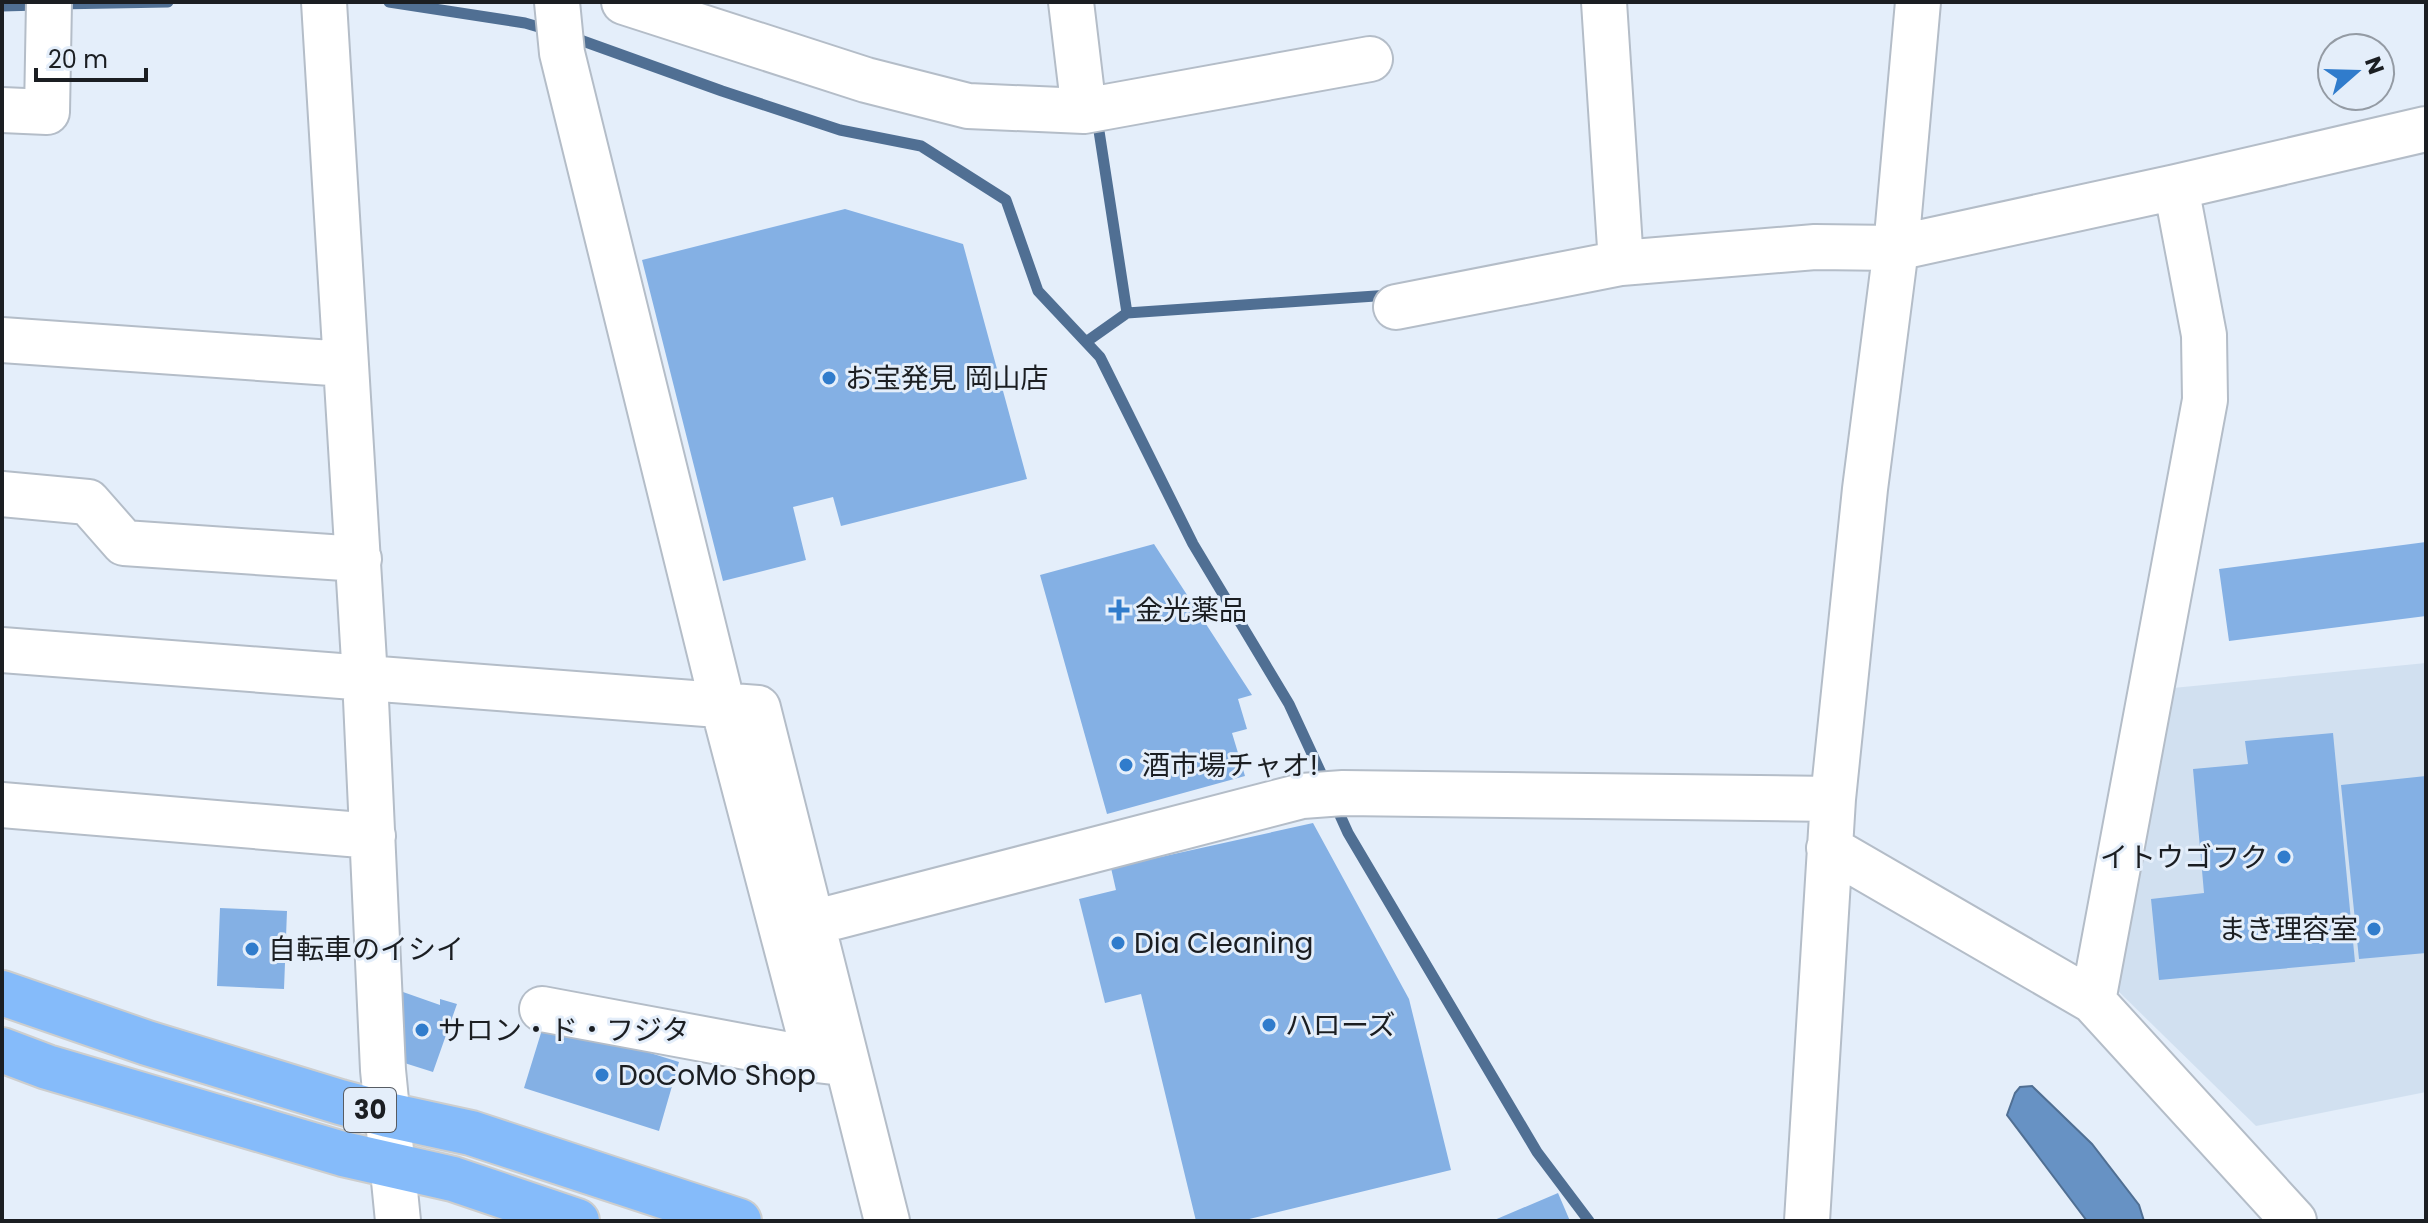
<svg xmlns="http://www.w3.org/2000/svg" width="2428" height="1223" viewBox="0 0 2428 1223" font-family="Poppins,'Noto Sans JP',sans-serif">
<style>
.built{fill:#d1e0f0}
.water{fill:#6792c4;stroke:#506f93;stroke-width:2}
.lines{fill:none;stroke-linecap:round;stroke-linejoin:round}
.stream{stroke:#506f93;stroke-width:11}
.building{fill:#84b0e4}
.minor-casing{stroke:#b4bdc8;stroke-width:48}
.highway-casing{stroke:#cdcece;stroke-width:48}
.minor{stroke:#fff;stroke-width:44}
.highway{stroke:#85bbfa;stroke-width:44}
.poi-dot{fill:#307ccc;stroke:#e4eefa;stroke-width:3}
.labels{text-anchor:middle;stroke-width:6;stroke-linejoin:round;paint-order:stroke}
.shield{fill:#e4eefa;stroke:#575c63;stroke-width:2}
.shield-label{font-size:26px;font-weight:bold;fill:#1b1e22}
.poi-label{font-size:28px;fill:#1b1e22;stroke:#e4eefa;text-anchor:start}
</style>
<rect width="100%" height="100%" fill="#e4eefa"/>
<path class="built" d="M2426 663V1092L2256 1126 2114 987 2173 688Z"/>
<path class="water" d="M2032 1086 2092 1144 2139 1205 2144 1221H2087L2007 1115 2015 1093 2020 1087Z"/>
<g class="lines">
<path class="stream" d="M389 2 525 23 549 30
M56 4 168 2
M2 6 39 5
M569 36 722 91 840 130 921 146 1006 200 1038 291 1100 357 1193 544 1289 704 1327 786
M1127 313 1390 295
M1086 342 1127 313 1097 118
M1334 802 1348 833 1537 1152 1589 1221"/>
</g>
<path class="building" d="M845 209 963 244 1027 479 841 526 833 497 793 507 806 560 723 581 642 260Z
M2426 542V616L2229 641 2219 569Z
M1154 544 1252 695 1238 699 1247 729 1232 733 1245 776 1107 814 1040 575Z
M2333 733 2355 962 2159 980 2151 899 2204 893 2193 769 2248 764 2245 741Z
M2426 776V953L2359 959 2341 785Z
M1313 823 1409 999 1451 1170 1241 1221H1196L1141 994 1105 1003 1079 899 1116 890 1111 868Z
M220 908 287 911 284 989 217 986Z
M403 992 440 1005V999L457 1004 433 1072 395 1060 393 1018Z
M545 1020 679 1062 659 1131 524 1088Z
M1558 1193 1570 1221H1492Z"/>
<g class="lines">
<defs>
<path id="minor" d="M324 2 365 678 383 1070 398 1221
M557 2 562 53 723 706 816 1060
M624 2 866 80 968 106 1084 111 1370 59
M1071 2 1084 111
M1604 2 1621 263
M2 110 47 112 49 2
M1396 307 1621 263 1815 247 1896 248 2176 187 2426 129
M2 340 346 364
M2 494 88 502 124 543 359 559
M2 650 758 708 887 1221
M2 805 373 836
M1829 848 2093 1001 2294 1221
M812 923 1302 796 1343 793 1833 799
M2093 1001 2205 400 2204 335 2176 187
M542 1009 816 1060 842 1063
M1807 1221 1833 799 1865 489 1896 248 1918 2"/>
<path id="highway" d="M2 993 147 1043 340 1102 388 1115 471 1133 739 1221
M2 1050 47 1067 343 1154 453 1179 577 1221"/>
</defs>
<use href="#minor" class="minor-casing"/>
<use href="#highway" class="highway-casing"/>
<use href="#minor" class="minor"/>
<use href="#highway" class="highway"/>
</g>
<g class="poi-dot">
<circle cx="829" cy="378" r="8"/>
<path d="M1115 598h8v8h8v8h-8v8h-8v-8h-8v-8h8z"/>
<circle cx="1126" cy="765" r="8"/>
<circle cx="2284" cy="857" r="8"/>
<circle cx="2374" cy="929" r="8"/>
<circle cx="1118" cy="943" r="8"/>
<circle cx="252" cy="949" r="8"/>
<circle cx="1269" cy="1025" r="8"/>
<circle cx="422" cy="1030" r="8"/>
<circle cx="602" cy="1075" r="8"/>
</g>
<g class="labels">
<rect class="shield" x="344" y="1088" width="52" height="44" rx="6"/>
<g class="shield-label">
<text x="370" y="1119">30</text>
</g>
<g class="poi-label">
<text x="845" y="388">お宝発見 岡山店</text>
<text x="1135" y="620">金光薬品</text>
<text x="1142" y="775">酒市場チャオ!</text>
<text x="2268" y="867" text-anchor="end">イトウゴフク</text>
<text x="2358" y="939" text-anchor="end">まき理容室</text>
<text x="1134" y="953">Dia Cleaning</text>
<text x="268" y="959">自転車のイシイ</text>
<text x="1285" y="1035">ハローズ</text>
<text x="438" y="1040">サロン・ド・フジタ</text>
<text x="618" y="1085">DoCoMo Shop</text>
</g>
</g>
<rect width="2428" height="1223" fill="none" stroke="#1b1e22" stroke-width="8"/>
<g transform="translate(2356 72) rotate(70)"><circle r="38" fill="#e4eefa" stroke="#949ba4" stroke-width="2"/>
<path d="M0-6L14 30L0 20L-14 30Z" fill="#307ccc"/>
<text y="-12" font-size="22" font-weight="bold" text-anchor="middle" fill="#1b1e22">N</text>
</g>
<path d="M36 68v12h110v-12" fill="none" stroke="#1b1e22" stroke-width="4"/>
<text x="48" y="68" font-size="24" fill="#1b1e22" stroke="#e4eefa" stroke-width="6" paint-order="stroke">20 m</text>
</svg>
